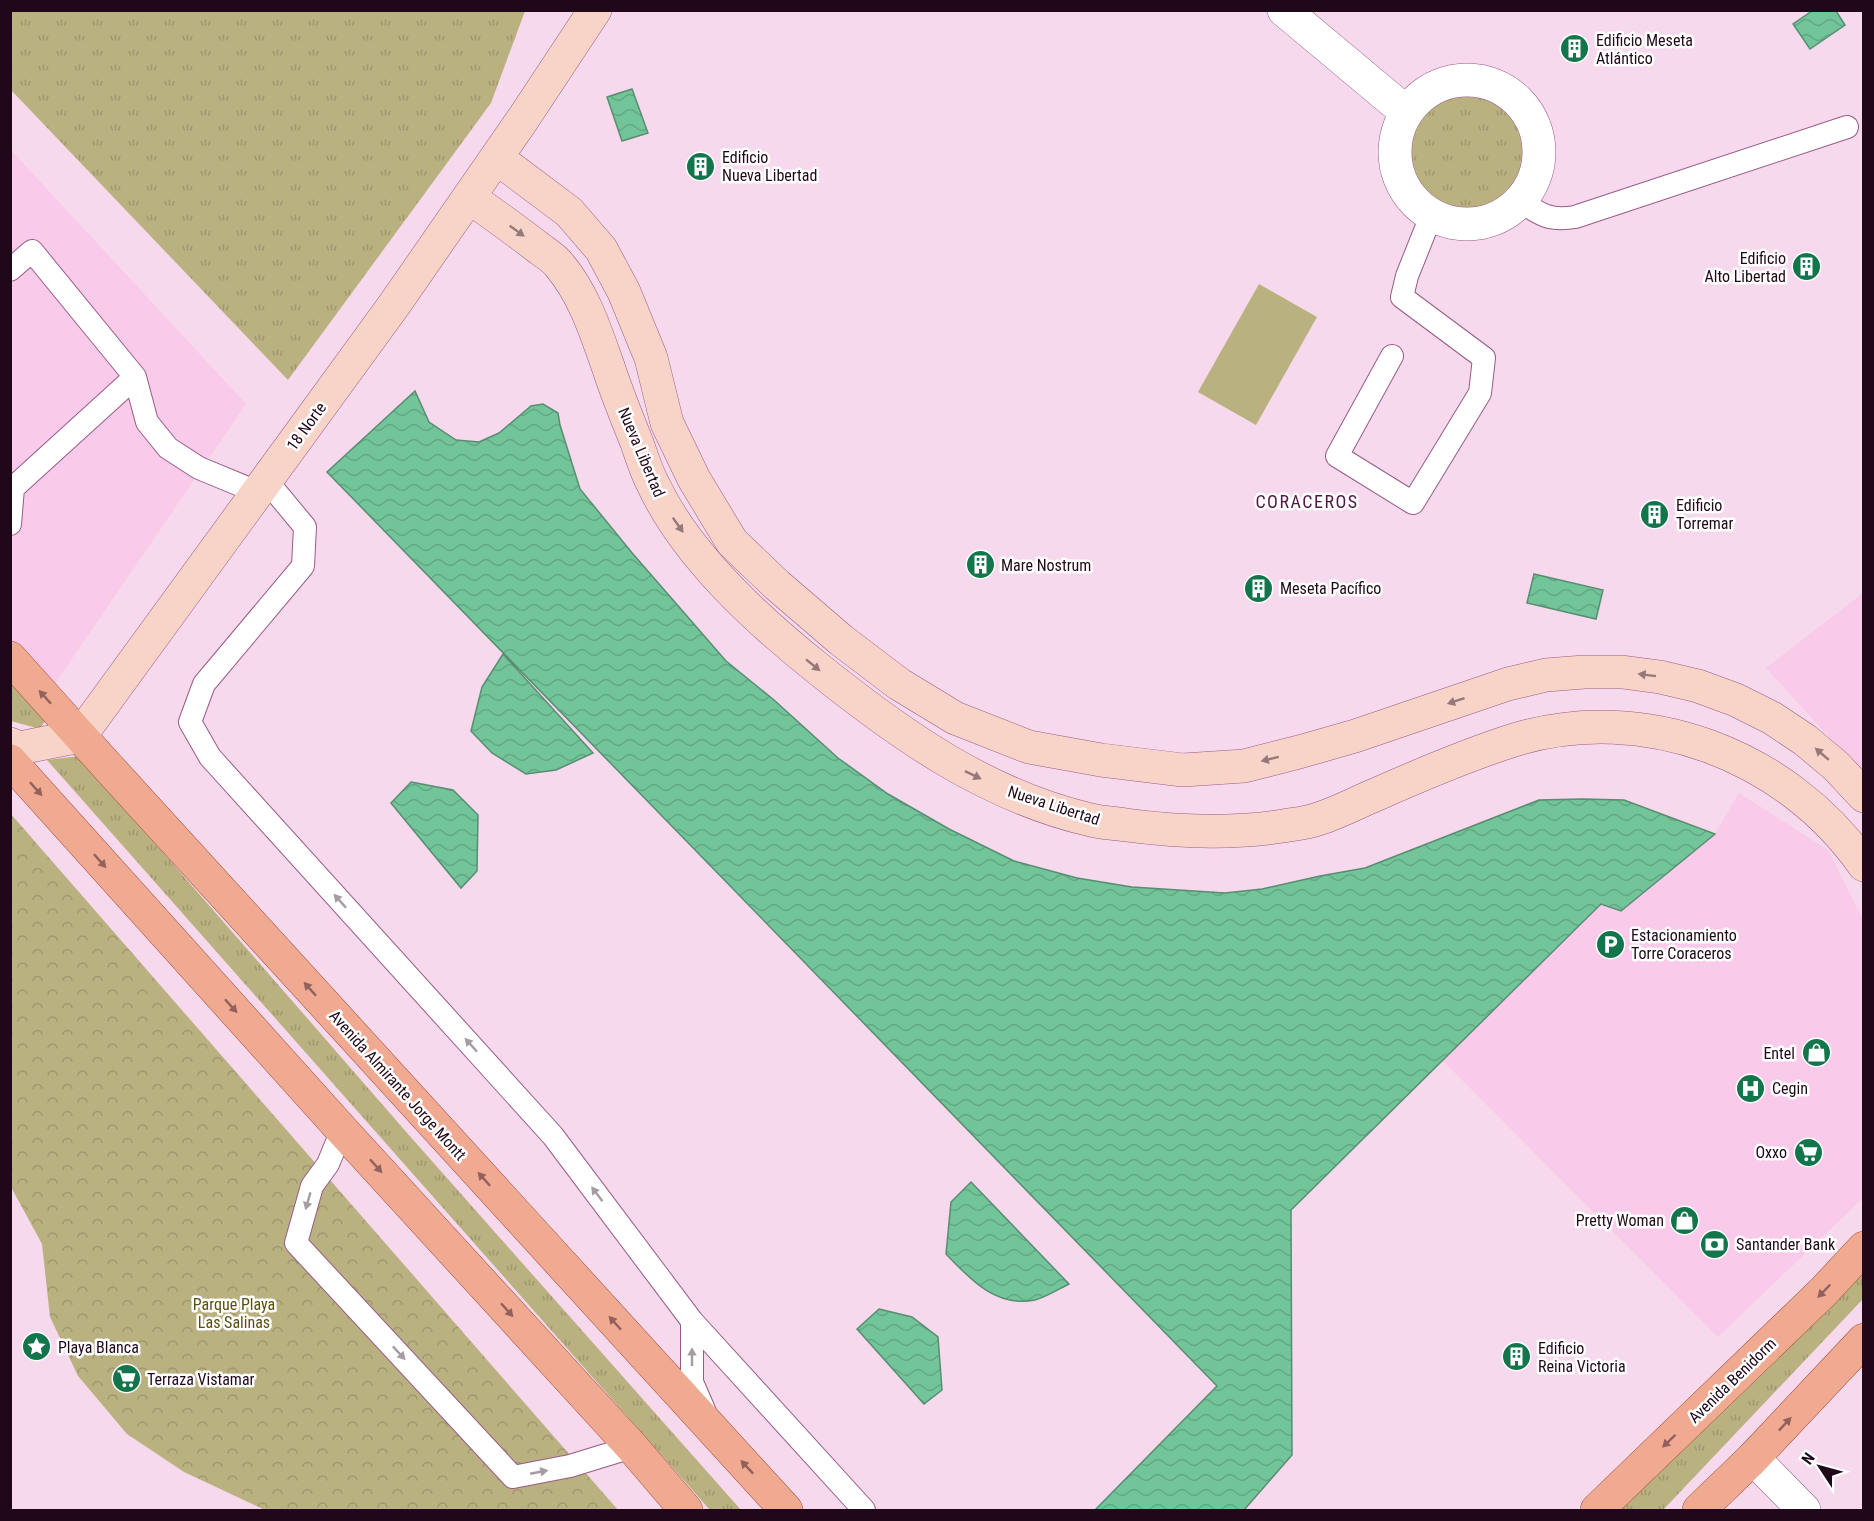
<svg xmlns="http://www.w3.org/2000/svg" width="1874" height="1521" viewBox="0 0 1874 1521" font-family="'Roboto Condensed',sans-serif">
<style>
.built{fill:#f9cae9}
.grass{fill:url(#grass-tufts)}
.park{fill:url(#park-crowns)}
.pitch{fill:#bab181}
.water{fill:url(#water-waves);stroke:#598c73;stroke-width:1.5}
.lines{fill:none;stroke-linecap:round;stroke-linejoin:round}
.lane-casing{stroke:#995b86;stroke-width:24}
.street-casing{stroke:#995b86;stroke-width:34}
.secondary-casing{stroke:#995b86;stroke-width:34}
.primary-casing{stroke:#a14c39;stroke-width:34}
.lane{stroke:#fff;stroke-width:22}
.street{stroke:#fff;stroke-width:33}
.secondary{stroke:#f8d4c8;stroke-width:33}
.primary{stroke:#f1aa92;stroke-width:33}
.oneway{fill:#97787a}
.oneway2{fill:#93615c}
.oneway3{fill:#a69ca3}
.labels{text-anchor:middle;stroke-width:5;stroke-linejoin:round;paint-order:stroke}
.poi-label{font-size:16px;fill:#20081a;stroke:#fff;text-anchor:start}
.street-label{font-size:16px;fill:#20081a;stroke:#fff}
.park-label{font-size:16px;fill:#5a4f0f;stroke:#fff}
.neighbourhood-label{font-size:18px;letter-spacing:1.5px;fill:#511943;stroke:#fff}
</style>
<defs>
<pattern id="grass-tufts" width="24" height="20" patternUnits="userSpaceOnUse" patternTransform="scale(1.5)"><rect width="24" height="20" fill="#bab181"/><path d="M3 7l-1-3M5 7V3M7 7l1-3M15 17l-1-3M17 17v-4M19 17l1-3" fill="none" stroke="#a0976f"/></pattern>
<pattern id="park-crowns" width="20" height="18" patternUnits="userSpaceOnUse" patternTransform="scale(1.5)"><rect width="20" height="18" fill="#bab181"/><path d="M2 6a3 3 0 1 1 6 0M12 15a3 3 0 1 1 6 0" fill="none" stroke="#a0976f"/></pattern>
<pattern id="water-waves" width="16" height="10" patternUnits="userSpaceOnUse" patternTransform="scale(1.5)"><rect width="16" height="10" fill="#72c599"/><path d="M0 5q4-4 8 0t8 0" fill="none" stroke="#62a883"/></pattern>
</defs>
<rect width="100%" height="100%" fill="#f6d9ec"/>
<path class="built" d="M10 149 246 404 52 688 11 641Z
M1863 593V774L1766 668Z
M1739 793 1828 850 1863 919V1198L1718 1337 1442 1060 1601 904 1715 834Z"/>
<path class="grass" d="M11 10H525V11L491 103 288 380 11 90Z
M1411 152a56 56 0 1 1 112 0a56 56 0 1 1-112 0Z
M10 682 45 721 40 729 11 721Z
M79 756 408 1134 741 1510H710L47 760Z
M1863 1266V1299L1663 1510H1616Z"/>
<path class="park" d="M10 813 618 1510H265L184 1472 127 1434 78 1376 50 1317 42 1244 11 1187Z"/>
<path class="pitch" d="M1259 284 1317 317 1256 425 1198 392Z"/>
<path class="water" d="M1836 11 1845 25 1810 49 1793 24 1812 11Z
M632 89 648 133 622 141 607 97Z
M415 391 429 422 456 440 479 442 499 433 531 406 543 404 558 413 560 425 580 489 633 554 726 661 774 700 838 758 888 794 949 829 1014 861 1077 878 1132 887 1225 893 1262 889 1320 876 1365 868 1539 800 1582 799 1624 800 1715 834 1621 911 1601 904 1291 1210 1292 1455 1244 1510H1095L1217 1386 327 472Z
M1534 574 1603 590 1596 619 1527 603Z
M503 654 593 753 556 770 526 774 492 753 471 731 482 687Z
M411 782 453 790 478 815 477 871 461 888 391 803Z
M971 1182 1069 1284C1059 1289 1046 1297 1035 1300 996 1308 970 1279 946 1254L951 1202Z
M879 1309 912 1317 938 1337 942 1390 924 1404 857 1329Z"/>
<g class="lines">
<defs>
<path id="lane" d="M1520 201C1541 215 1549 221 1575 217L1847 127
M10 270 32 251 135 377 147 422 168 448 199 468 257 492
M1392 356 1337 456 1413 503 1480 393 1484 358 1402 297 1407 276 1431 216
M266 480 305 527 303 566 204 684 190 722 210 757 553 1136 692 1321V1382L705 1412
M10 485 13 488 10 524
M13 488 135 377
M342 1130 328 1164 312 1186 296 1243 513 1477 570 1466 632 1447
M692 1321 864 1510"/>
<path id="street" d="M1284 10 1406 112
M1395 152a72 72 0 1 1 144 0a72 72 0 1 1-144 0Z
M1753 1458 1804 1510"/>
<path id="secondary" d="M497 158 569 212 601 249 624 292 651 358 667 423 694 479 732 542 777 585 841 640 899 684 955 718 1029 747 1101 760 1183 770 1244 766 1299 752 1355 736 1508 684 1546 675 1584 672H1622L1660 677 1698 686 1736 700 1772 718 1805 740 1836 766 1864 796
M469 197C493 214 517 231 540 249 547 254 555 259 560 266 585 296 596 333 609 369 617 394 627 418 637 443 642 457 646 471 653 484 686 555 756 619 816 667 898 733 986 796 1091 820 1102 823 1114 823 1126 825 1178 832 1231 834 1283 826 1295 824 1307 823 1318 819 1337 813 1356 803 1375 795 1420 775 1467 755 1514 740 1644 700 1787 755 1864 865
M10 744 20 748 80 736 394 305 523 119 595 10"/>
<path id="primary" d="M10 658 108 767 786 1510
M10 761 342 1130 632 1447 686 1510
M1597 1510 1823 1292 1864 1248
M1699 1510 1753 1458 1864 1340"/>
</defs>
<use href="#lane" class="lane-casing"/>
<use href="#street" class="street-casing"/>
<use href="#secondary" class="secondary-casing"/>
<use href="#primary" class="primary-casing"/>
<use href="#lane" class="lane"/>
<use href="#street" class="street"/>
<use href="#secondary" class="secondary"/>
<use href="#primary" class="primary"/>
</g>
<defs><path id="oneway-solid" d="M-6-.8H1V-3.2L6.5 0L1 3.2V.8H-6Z" transform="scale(1.5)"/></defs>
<g class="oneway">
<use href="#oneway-solid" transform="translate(517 231) rotate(36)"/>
<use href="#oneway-solid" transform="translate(678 525) rotate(55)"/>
<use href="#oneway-solid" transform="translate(813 665) rotate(39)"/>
<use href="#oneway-solid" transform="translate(1647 675) rotate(-173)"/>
<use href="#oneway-solid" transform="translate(1456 701) rotate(162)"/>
<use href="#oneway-solid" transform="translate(1822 754) rotate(-139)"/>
<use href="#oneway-solid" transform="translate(1270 759) rotate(166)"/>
<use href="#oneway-solid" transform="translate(973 775) rotate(26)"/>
</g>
<g class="oneway2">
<use href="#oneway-solid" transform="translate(45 697) rotate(-132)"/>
<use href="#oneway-solid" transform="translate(36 789) rotate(48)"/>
<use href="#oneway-solid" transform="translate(100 861) rotate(48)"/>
<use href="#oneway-solid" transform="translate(310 989) rotate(-132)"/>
<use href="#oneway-solid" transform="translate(231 1006) rotate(48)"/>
<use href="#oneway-solid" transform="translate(376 1166) rotate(48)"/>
<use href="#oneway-solid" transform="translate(484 1179) rotate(-132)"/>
<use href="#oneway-solid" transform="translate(1824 1291) rotate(134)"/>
<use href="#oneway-solid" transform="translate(507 1310) rotate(48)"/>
<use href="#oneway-solid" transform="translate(615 1323) rotate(-132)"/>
<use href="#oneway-solid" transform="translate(1785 1424) rotate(-47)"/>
<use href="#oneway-solid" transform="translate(1669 1441) rotate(136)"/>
<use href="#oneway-solid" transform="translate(747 1467) rotate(-133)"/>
</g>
<g class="oneway3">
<use href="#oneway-solid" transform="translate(340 901) rotate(-132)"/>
<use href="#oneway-solid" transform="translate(471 1045) rotate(-132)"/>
<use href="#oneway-solid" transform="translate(597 1194) rotate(-127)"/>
<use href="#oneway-solid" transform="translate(308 1201) rotate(106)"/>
<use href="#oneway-solid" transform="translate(399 1353) rotate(47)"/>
<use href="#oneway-solid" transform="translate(692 1357) rotate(-90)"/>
<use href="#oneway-solid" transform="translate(539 1472) rotate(-11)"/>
</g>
<defs>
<symbol id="building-disc" viewBox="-11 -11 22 22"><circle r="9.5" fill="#13754c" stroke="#fff"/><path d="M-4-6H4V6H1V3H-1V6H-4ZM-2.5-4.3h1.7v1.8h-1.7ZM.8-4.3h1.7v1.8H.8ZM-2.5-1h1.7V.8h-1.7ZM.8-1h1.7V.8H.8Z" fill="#fff"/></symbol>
<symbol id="parking-disc" viewBox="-11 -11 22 22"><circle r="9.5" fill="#13754c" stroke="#fff"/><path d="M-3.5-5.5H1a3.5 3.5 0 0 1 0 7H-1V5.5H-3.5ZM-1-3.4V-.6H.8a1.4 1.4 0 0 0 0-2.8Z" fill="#fff"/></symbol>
<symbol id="shop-disc" viewBox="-11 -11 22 22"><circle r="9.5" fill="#13754c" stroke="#fff"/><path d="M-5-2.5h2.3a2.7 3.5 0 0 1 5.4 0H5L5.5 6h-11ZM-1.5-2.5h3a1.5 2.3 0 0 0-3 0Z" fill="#fff"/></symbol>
<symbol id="hospital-disc" viewBox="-11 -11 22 22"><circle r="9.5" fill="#13754c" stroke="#fff"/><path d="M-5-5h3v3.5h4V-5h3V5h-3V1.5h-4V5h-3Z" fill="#fff"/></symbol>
<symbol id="supermarket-disc" viewBox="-11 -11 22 22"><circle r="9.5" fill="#13754c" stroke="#fff"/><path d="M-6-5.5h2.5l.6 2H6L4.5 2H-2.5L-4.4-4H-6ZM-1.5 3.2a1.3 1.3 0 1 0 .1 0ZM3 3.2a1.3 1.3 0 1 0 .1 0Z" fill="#fff"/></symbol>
<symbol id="bank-disc" viewBox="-11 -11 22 22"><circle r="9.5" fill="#13754c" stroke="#fff"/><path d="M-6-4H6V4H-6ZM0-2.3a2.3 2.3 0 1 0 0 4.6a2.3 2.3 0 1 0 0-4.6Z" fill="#fff"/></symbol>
<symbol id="sight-disc" viewBox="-11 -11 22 22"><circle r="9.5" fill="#13754c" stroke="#fff"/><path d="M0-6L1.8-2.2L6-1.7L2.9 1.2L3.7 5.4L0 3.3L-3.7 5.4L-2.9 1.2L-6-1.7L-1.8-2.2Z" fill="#fff"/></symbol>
</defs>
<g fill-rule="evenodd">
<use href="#building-disc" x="1558" y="32" width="33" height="33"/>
<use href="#building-disc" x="684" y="150" width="33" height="33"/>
<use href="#building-disc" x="1790" y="250" width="33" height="33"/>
<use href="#building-disc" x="1638" y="498" width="33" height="33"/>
<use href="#building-disc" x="964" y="548" width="33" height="33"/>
<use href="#building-disc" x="1242" y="572" width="33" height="33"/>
<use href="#parking-disc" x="1594" y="928" width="33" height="33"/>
<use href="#shop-disc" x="1800" y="1036" width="33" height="33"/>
<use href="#hospital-disc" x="1734" y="1072" width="33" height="33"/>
<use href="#supermarket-disc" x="1792" y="1136" width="33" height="33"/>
<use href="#shop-disc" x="1668" y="1204" width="33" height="33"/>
<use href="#bank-disc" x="1698" y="1228" width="33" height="33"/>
<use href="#sight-disc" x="20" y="1330" width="33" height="33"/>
<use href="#building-disc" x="1500" y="1340" width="33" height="33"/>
<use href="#supermarket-disc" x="110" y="1362" width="33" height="33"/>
</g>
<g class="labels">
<g class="poi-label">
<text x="1596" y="46">Edificio Meseta<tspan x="1596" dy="18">Atlántico</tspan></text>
<text x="722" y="163">Edificio<tspan x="722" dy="18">Nueva Libertad</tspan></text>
<text x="1786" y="264" text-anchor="end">Edificio<tspan x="1786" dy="18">Alto Libertad</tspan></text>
<text x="1676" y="511">Edificio<tspan x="1676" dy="18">Torremar</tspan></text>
<text x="1001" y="571">Mare Nostrum</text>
<text x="1280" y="594">Meseta Pacífico</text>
<text x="1631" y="941">Estacionamiento<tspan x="1631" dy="18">Torre Coraceros</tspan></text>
<text x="1795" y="1059" text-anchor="end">Entel</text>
<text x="1772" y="1094">Cegin</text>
<text x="1787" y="1158" text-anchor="end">Oxxo</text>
<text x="1664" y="1226" text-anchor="end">Pretty Woman</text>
<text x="1736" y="1250">Santander Bank</text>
<text x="58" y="1353">Playa Blanca</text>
<text x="1538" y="1354">Edificio<tspan x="1538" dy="18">Reina Victoria</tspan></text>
<text x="147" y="1385">Terraza Vistamar</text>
</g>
<g class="street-label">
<text transform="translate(306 426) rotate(-54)" y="6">18 Norte</text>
<text transform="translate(642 452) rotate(67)" y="6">Nueva Libertad</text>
<text transform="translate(1054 805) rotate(18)" y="6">Nueva Libertad</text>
<text transform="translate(398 1085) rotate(48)" y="6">Avenida Almirante Jorge Montt</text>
<text transform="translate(1732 1380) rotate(-44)" y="6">Avenida Benidorm</text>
</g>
<g class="park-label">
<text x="234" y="1310">Parque Playa<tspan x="234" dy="18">Las Salinas</tspan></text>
</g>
<g class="neighbourhood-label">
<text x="1307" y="508">CORACEROS</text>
</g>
</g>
<rect width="1874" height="1521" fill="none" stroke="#20081a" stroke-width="24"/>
<g transform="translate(1820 1467) rotate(306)" stroke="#ffffff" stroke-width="4.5" paint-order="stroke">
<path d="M0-4.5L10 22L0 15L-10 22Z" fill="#20081a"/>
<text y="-9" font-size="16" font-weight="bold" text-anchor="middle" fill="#20081a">N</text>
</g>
</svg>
